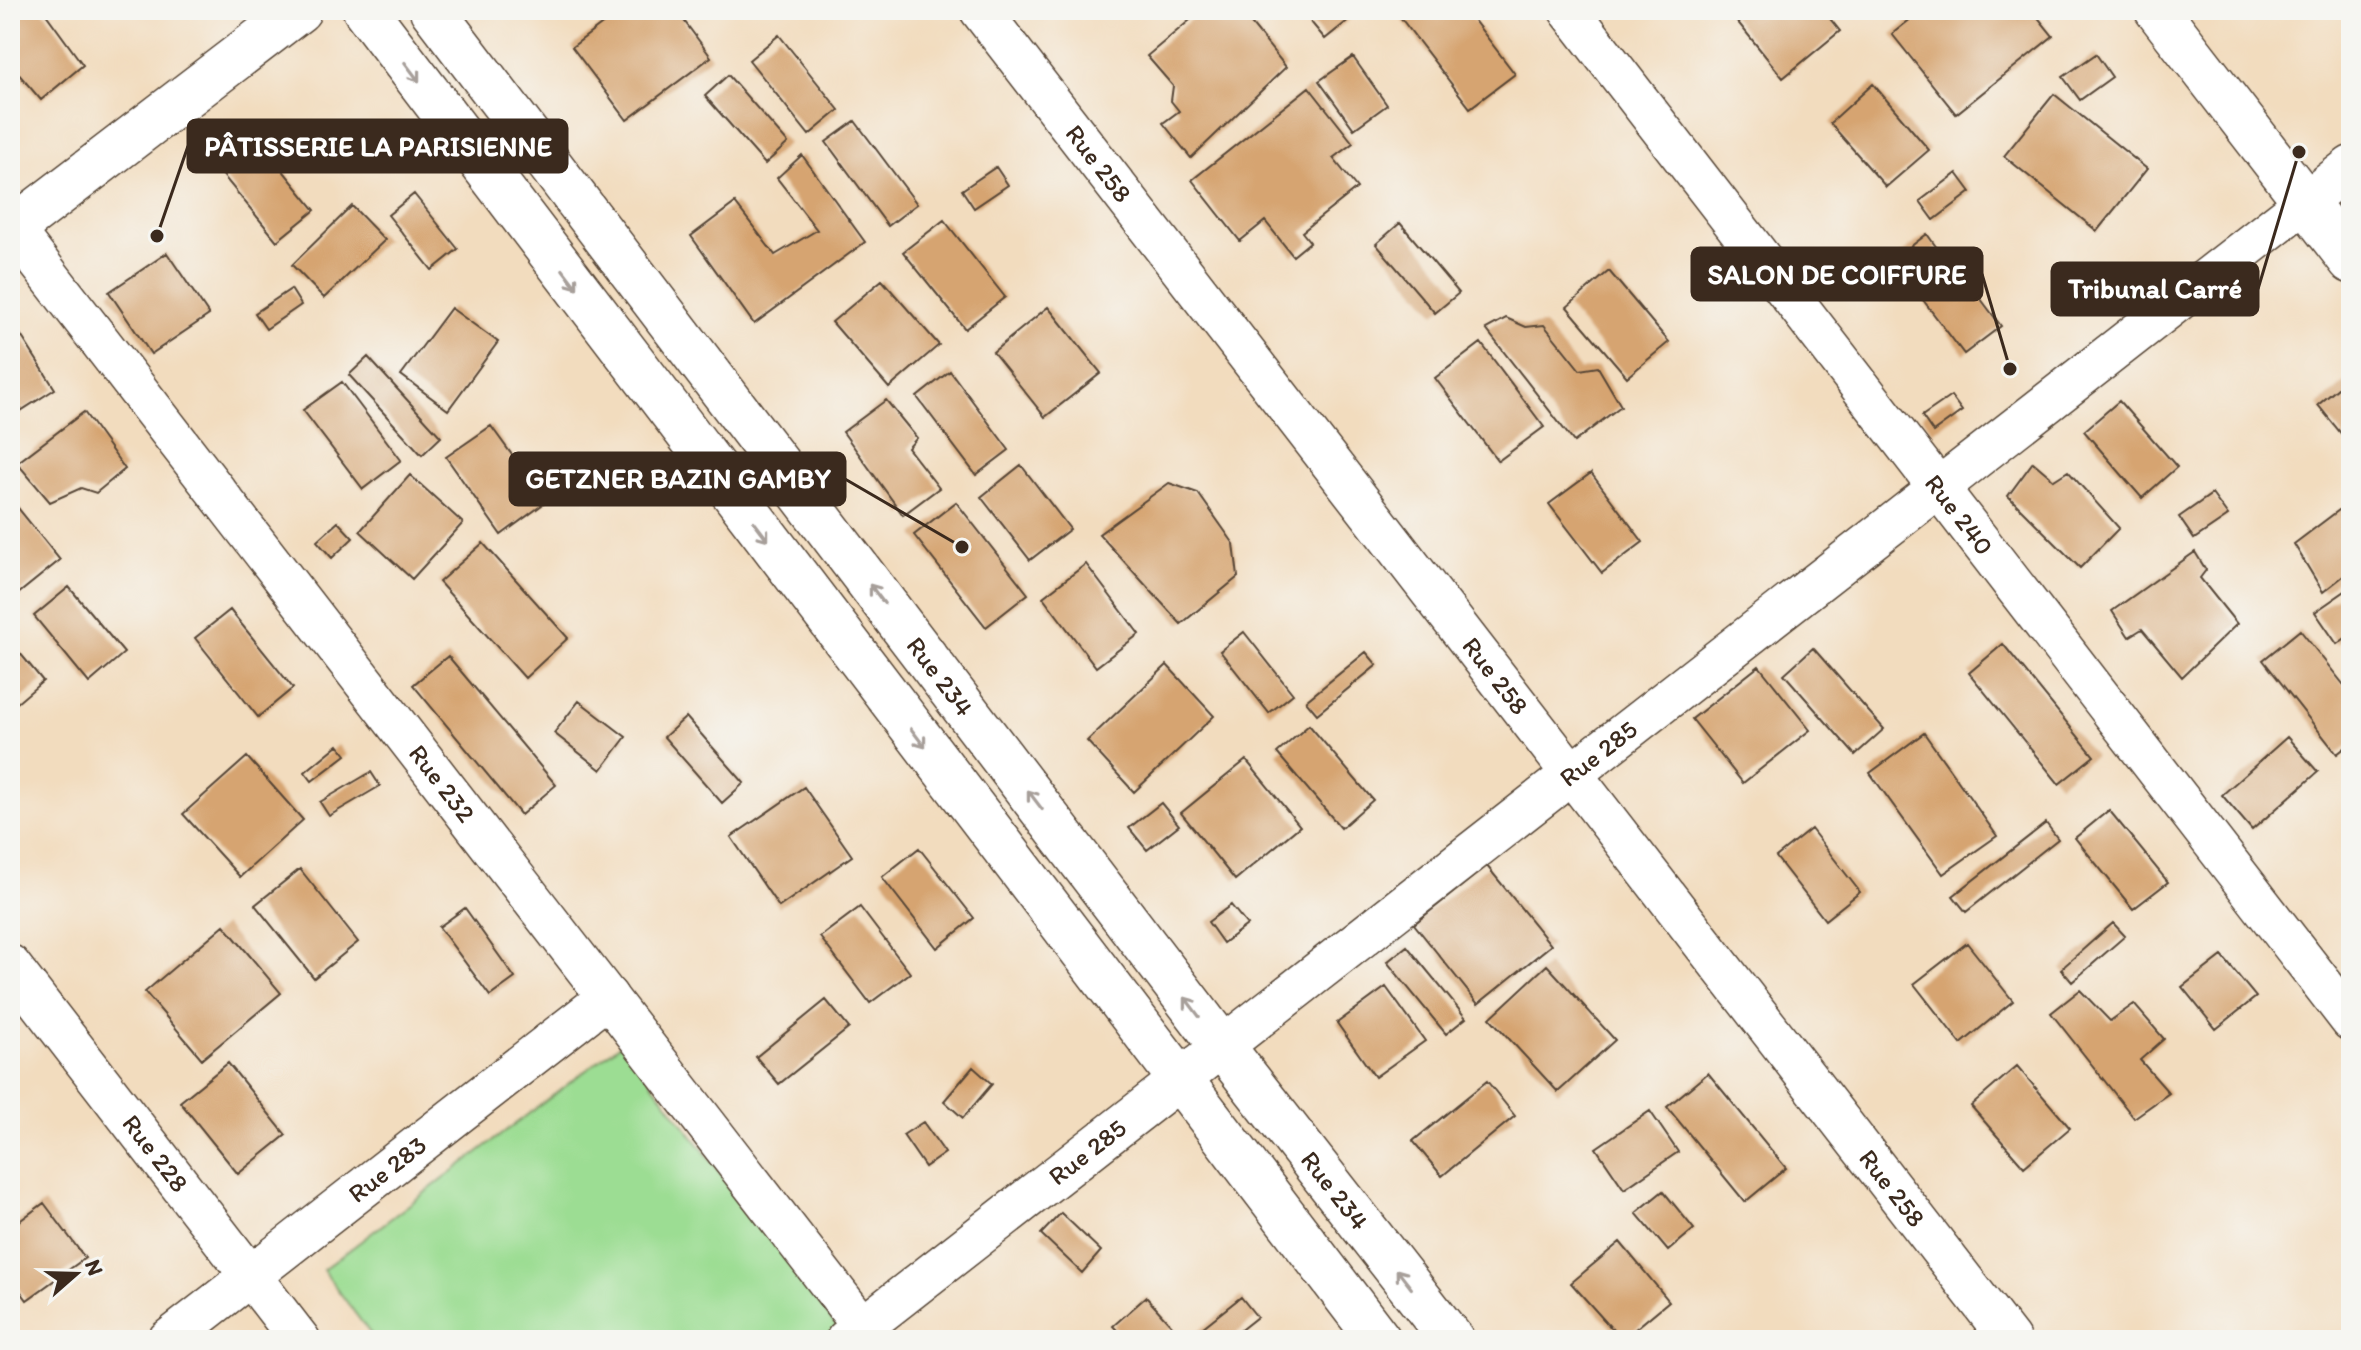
<svg xmlns="http://www.w3.org/2000/svg" width="2361" height="1350" viewBox="0 0 2361 1350" font-family="Itim,sans-serif">
<style>
.green{fill:#9cdd93;stroke:#6c8458;stroke-width:2}
.building{fill:#d6a471}
.lines{fill:none;stroke-linecap:round;stroke-linejoin:round}
.street-casing{stroke:#564536;stroke-width:43}
.secondary-casing{stroke:#564536;stroke-width:47}
.street{stroke:#fff;stroke-width:40}
.secondary{stroke:#fff;stroke-width:44}
.oneway{stroke:#a79f9a}
.labels{text-anchor:middle;stroke-width:8;stroke-linejoin:round;paint-order:stroke}
.street-label{font-size:26px;fill:#3b2a1e;stroke:#f6f6f2}
.leader{fill:none;stroke:#3b2a1e;stroke-width:3}
.callout-dot{fill:#3b2a1e;stroke:#f6f6f2;stroke-width:3}
.callout{fill:#3b2a1e;stroke:#3b2a1e;stroke-width:3}
.callout-label{font-size:28px;text-anchor:middle;font-weight:bold;fill:#fff}
</style>
<rect width="100%" height="100%" fill="#f6f6f2"/>
<filter id="ink" filterUnits="userSpaceOnUse"><feTurbulence type="fractalNoise" baseFrequency=".0125" numOctaves="2"/><feDisplacementMap in="SourceGraphic" scale="16" xChannelSelector="R" yChannelSelector="G"/><feConvolveMatrix kernelMatrix="1 2 1 2 8 2 1 2 1" color-interpolation-filters="sRGB"/></filter>
<filter id="wash" filterUnits="userSpaceOnUse"><feTurbulence type="fractalNoise" baseFrequency=".006" numOctaves="4" result="noise"/><feDisplacementMap in="SourceGraphic" scale="32" xChannelSelector="R" yChannelSelector="G"/><feGaussianBlur stdDeviation="1.8" result="paint"/><feColorMatrix in="noise" values="0 0 0 0 0 0 0 0 0 0 0 0 0 0 0 0 0 1.4 0 .05"/><feComposite in="paint" operator="in"/></filter>
<g filter="url(#wash)">
<rect width="100%" height="100%" fill="#f2dcbe"/>
<path class="green" d="M622 1043 840 1331 828 1340H375L323 1270Z"/>
<g id="blocks">
<path class="building" d="M24 10H43L83 65 41 100 10 64V22Z
M621 10H676L711 57 627 120 572 47Z
M1202 10H1240L1286 67 1191 158 1163 123 1179 111 1171 101 1173 86 1147 56Z
M1301 10H1361L1325 39Z
M1401 10H1466L1515 74 1470 108 1397 13Z
M1728 10H1823L1840 31 1783 78Z
M1922 10H2032L2053 36 1956 114 1892 34Z
M779 35 839 110 809 135 749 60Z
M2096 54 2112 77 2080 100 2063 77Z
M1353 57 1387 105 1354 129 1319 81Z
M728 75 788 143 765 164 705 96Z
M1873 84 1929 150 1886 187 1830 123Z
M1309 87 1353 143 1333 158 1357 188 1302 232 1310 242 1293 256 1265 221 1240 241 1192 180Z
M2054 94 2147 169 2097 231 2004 156Z
M855 121 917 204 888 226 826 142Z
M246 125 315 210 277 241 207 156Z
M802 155 865 242 754 324 691 236 735 203 775 255 817 230 777 178Z
M996 167 1008 185 974 208 962 190Z
M1957 173 1971 192 1934 220 1920 201Z
M414 194 458 249 432 270 388 215Z
M352 206 385 240 324 298 292 265Z
M944 220 1005 297 965 329 903 252Z
M1400 223 1459 293 1435 313 1376 244Z
M1927 234 1937 248 1902 275 1892 261Z
M167 253 209 315 151 354 109 292Z
M1954 263 2001 326 1964 354 1917 292Z
M1609 271 1669 342 1627 377 1567 307Z
M882 280 939 345 889 388 832 322Z
M291 289 301 305 266 329 255 313Z
M1048 307 1101 373 1045 417 993 352Z
M451 308 498 342 448 410 401 375Z
M10 318 55 389 19 412 10 398Z
M1506 318 1526 327 1544 325 1580 370 1598 367 1621 406 1574 442 1486 329Z
M1481 343 1544 427 1498 461 1435 378Z
M368 357 441 437 422 455 349 375Z
M950 371 1009 450 976 475 917 397Z
M2351 377V446L2318 405Z
M342 382 401 460 363 489 303 410Z
M1951 396 1962 411 1933 432 1922 416Z
M886 400 917 438 908 448 939 488 903 515 843 432Z
M2119 401 2177 467 2142 498 2084 431Z
M84 412 125 469 96 493 81 488 50 502 17 463Z
M491 426 546 502 501 535 446 457Z
M2033 462 2054 480 2068 471 2119 528 2080 568 2008 496Z
M1021 465 1070 529 1030 560 981 497Z
M1591 473 1643 542 1602 573 1549 504Z
M410 475 463 523 412 579 360 531Z
M1169 483 1198 493 1234 544 1238 577 1181 624 1099 534Z
M2212 494 2228 516 2194 539 2179 517Z
M10 498 60 560 13 598 10 594Z
M2351 501V570L2323 592 2294 544Z
M956 502 1028 594 986 627 914 535Z
M338 522 353 538 332 558 317 541Z
M483 543 568 638 525 678 439 582Z
M2195 552 2206 570 2200 578 2237 624 2182 677 2142 629 2129 637 2112 611Z
M1086 564 1139 634 1096 667 1043 597Z
M69 587 124 653 89 683 34 616Z
M2351 587V634L2337 644 2315 612Z
M230 610 293 688 258 717 195 638Z
M2300 630 2351 694V743L2337 754 2263 660Z
M1244 632 1293 694 1269 713 1220 651Z
M10 641 43 681 16 704 10 698Z
M2003 644 2094 756 2059 784 1969 673Z
M1813 648 1884 729 1855 755 1784 674Z
M1366 652 1377 665 1317 714 1306 701Z
M448 656 556 785 521 815 413 685Z
M1167 665 1214 716 1134 792 1087 741Z
M1759 666 1810 730 1743 783 1692 719Z
M579 701 626 737 601 770 554 733Z
M686 717 744 783 722 803 664 737Z
M1309 725 1373 800 1341 828 1277 753Z
M1924 733 1997 836 1943 874 1870 773Z
M2287 737 2318 772 2252 830 2222 795Z
M338 745 346 755 312 781 305 772Z
M247 757 303 820 240 877 183 814Z
M1246 760 1300 826 1235 880 1181 813Z
M371 772 380 786 329 816 320 802Z
M804 787 852 856 779 907 731 837Z
M1161 803 1179 825 1147 850 1129 828Z
M2109 810 2168 882 2133 909 2075 838Z
M2046 823 2058 839 1966 912 1953 896Z
M1811 829 1860 892 1825 920 1776 857Z
M919 848 974 918 937 948 882 877Z
M1487 866 1551 945 1478 1004 1414 924Z
M300 869 358 942 314 978 255 905Z
M1231 905 1247 925 1223 943 1208 922Z
M860 907 910 973 870 1003 820 937Z
M465 908 515 978 490 996 439 927Z
M2113 923 2125 936 2072 982 2061 969Z
M224 925 281 993 202 1059 145 992Z
M1967 943 2013 1001 1961 1044 1914 984Z
M1407 946 1466 1018 1446 1034 1387 962Z
M2222 956 2256 997 2216 1029 2182 987Z
M1547 965 1615 1040 1558 1092 1490 1018Z
M1386 987 1425 1041 1375 1077 1337 1023Z
M2080 990 2110 1021 2134 1004 2164 1039 2140 1060 2169 1093 2134 1118 2051 1013Z
M826 1000 849 1028 779 1084 756 1057Z
M228 1063 286 1135 238 1174 180 1102Z
M2017 1066 2070 1128 2024 1167 1971 1106Z
M973 1067 992 1084 963 1118 944 1101Z
M1708 1073 1786 1168 1745 1202 1667 1107Z
M1487 1081 1515 1116 1442 1176 1413 1141Z
M1650 1111 1678 1152 1624 1189 1596 1148Z
M923 1122 945 1153 925 1167 903 1135Z
M1663 1191 1694 1229 1668 1251 1636 1213Z
M44 1203 85 1258 27 1300 10 1277V1228Z
M1061 1213 1101 1251 1082 1273 1041 1234Z
M1620 1242 1669 1301 1622 1340 1571 1283Z
M1146 1297 1173 1327 1158 1340H1126L1113 1326Z
M1241 1297 1257 1317 1228 1340H1187Z"/>
</g>
</g>
<g filter="url(#ink)">
<use href="#blocks" fill-opacity="0" stroke="#564536" stroke-width="2"/>
<g class="lines">
<defs>
<g id="street">
<path id="s1" d="M980 10 2010 1340"/>
<path id="s2" d="M1569 10 2351 1021"/>
<path id="s3" d="M10 225 873 1340"/>
<path id="s4" d="M10 965 300 1340"/>
<path id="s5" d="M168 1340 608 997"/>
<path id="s6" d="M846 1340 2351 166"/>
</g>
<g id="secondary">
<path d="M365 10 1379 1340"/>
<path id="s7" d="M432 10 1222 1046 1452 1340"/>
<path d="M2157 10 2351 261"/>
<path d="M10 231 299 10"/>
</g>
</defs>
<use href="#street" class="street-casing"/>
<use href="#secondary" class="secondary-casing"/>
<use href="#street" class="street"/>
<use href="#secondary" class="secondary"/>
</g>
<defs><path id="oneway-shaft" d="M-6 0H5M1.5-3L5.5 0L1.5 3" fill="none" stroke-width="1.6" stroke-linecap="round" stroke-linejoin="round" transform="scale(2)"/></defs>
<g class="oneway">
<use href="#oneway-shaft" transform="translate(412 72) rotate(53)"/>
<use href="#oneway-shaft" transform="translate(570 279) rotate(53)"/>
<use href="#oneway-shaft" transform="translate(761 531) rotate(53)"/>
<use href="#oneway-shaft" transform="translate(877 594) rotate(-127)"/>
<use href="#oneway-shaft" transform="translate(918 738) rotate(53)"/>
<use href="#oneway-shaft" transform="translate(1035 800) rotate(-127)"/>
<use href="#oneway-shaft" transform="translate(1192 1007) rotate(-127)"/>
<use href="#oneway-shaft" transform="translate(1404 1279) rotate(-128)"/>
</g>
</g>
<g class="labels">
<g class="street-label">
<text dy="9" stroke="none"><textPath href="#s1" startOffset="194">Rue 258</textPath></text>
<text dy="9" stroke="none"><textPath href="#s2" startOffset="638">Rue 240</textPath></text>
<text dy="9" stroke="none"><textPath href="#s1" startOffset="842">Rue 258</textPath></text>
<text dy="9" stroke="none"><textPath href="#s7" startOffset="838">Rue 234</textPath></text>
<text dy="9" stroke="none"><textPath href="#s6" startOffset="954">Rue 285</textPath></text>
<text dy="9" stroke="none"><textPath href="#s3" startOffset="706">Rue 232</textPath></text>
<text dy="9" stroke="none"><textPath href="#s6" startOffset="306">Rue 285</textPath></text>
<text dy="9" stroke="none"><textPath href="#s4" startOffset="238">Rue 228</textPath></text>
<text dy="9" stroke="none"><textPath href="#s5" startOffset="278">Rue 283</textPath></text>
<text dy="9" stroke="none"><textPath href="#s1" startOffset="1490">Rue 258</textPath></text>
<text dy="9" stroke="none"><textPath href="#s7" startOffset="1486">Rue 234</textPath></text>
</g>
</g>
<path class="leader" d="M157 236L188 146M2010 369L1982 274M2299 152L2258 289M962 547L845 479"/>
<g class="callout-dot">
<circle cx="157" cy="236" r="8"/>
<circle cx="2010" cy="369" r="8"/>
<circle cx="2299" cy="152" r="8"/>
<circle cx="962" cy="547" r="8"/>
</g>
<g class="callout">
<rect x="188" y="120" width="379" height="52" rx="8"/>
<rect x="1692" y="248" width="290" height="52" rx="8"/>
<rect x="2052" y="263" width="206" height="52" rx="8"/>
<rect x="510" y="453" width="335" height="52" rx="8"/>
</g>
<g class="callout-label">
<text x="378" y="156">PÂTISSERIE LA PARISIENNE</text>
<text x="1837" y="284">SALON DE COIFFURE</text>
<text x="2155" y="298">Tribunal Carré</text>
<text x="678" y="488">GETZNER BAZIN GAMBY</text>
</g>
<rect width="2361" height="1350" fill="none" stroke="#f6f6f2" stroke-width="40"/>
<g transform="translate(76 1274) rotate(70)" stroke="#f6f6f2" stroke-width="6" paint-order="stroke">
<path d="M0-6L14 30L0 20L-14 30Z" fill="#3b2a1e"/>
<text y="-12" font-size="22" font-weight="bold" text-anchor="middle" fill="#3b2a1e">N</text>
</g>
</svg>
